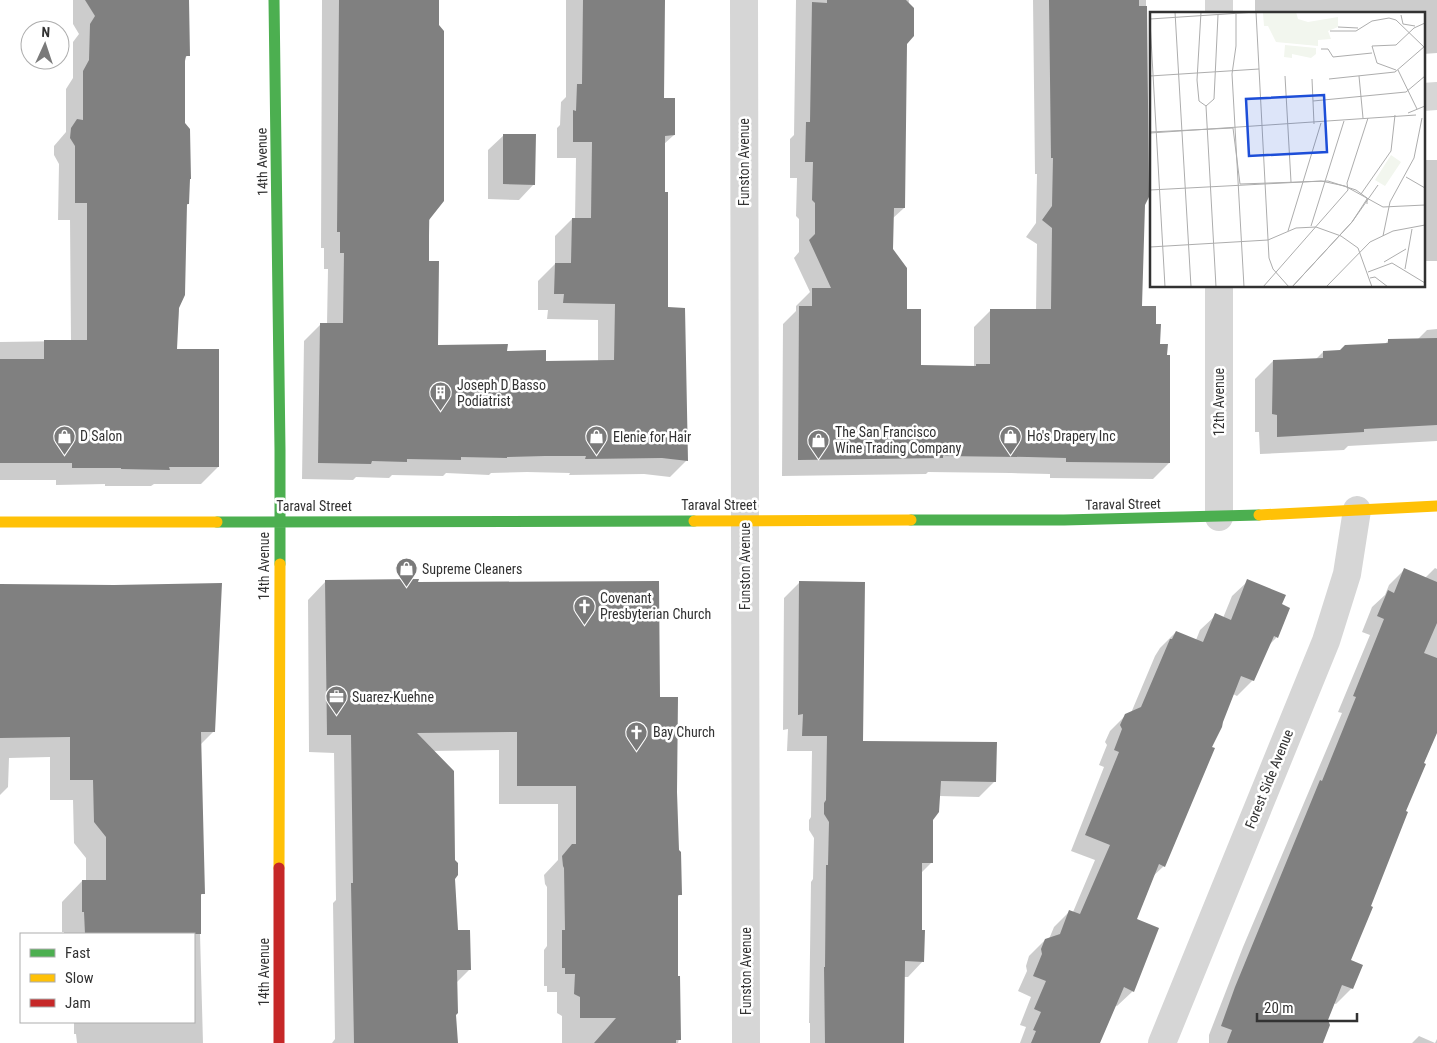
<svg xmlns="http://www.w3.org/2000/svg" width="1437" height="1043" viewBox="0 0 1437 1043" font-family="'Roboto Condensed',sans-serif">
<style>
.shadow{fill:#0003}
.building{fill:#808080}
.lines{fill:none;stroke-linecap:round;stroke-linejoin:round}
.street{stroke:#d6d6d6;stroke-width:28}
.fast{stroke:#4caf50;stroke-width:11}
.slow{stroke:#ffc107;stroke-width:11}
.jam{stroke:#c62828;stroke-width:11}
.labels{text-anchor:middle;stroke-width:5;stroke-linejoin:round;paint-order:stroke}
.street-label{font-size:14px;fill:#323232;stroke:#fff}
.poi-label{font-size:14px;fill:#323232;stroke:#fff;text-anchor:start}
.inset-road{fill:none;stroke:#adadad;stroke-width:1}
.view{fill:#1d4ed8;fill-opacity:0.15;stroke:#1d4ed8;stroke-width:2.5}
.inset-edge{fill:none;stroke:#323232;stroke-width:2.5}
</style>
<rect width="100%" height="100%" fill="#fff"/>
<path class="shadow" d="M73 0H189L188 55 184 59 183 123 188 204 186 206 176 350 218 467 201 484H154L151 486H105V484L56 485V480H0V342L71 341 70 220H58L59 164 54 155V146L66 132V89L73 78V42L79 34 73 24Z
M322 0H438L428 262 437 346 506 352 544 362H598V320L547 319 548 310H538V281L555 264V236L572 219H575L576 158H557V128L560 125 561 102 566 97V0H663V99L674 135 664 144 667 309 687 460 670 477 644 474 569 475 570 473 527 472 491 473 489 475 446 473 443 476 392 475 389 478 356 477 353 480 302 479 304 341 321 324H327L328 269H324V248H321Z
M796 0H909L905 44 904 208 892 219V249L919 366 974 367V327L991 310 1036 311 1037 244 1026 237 1036 223 1037 174H1035L1033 0H1146L1147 197 1144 205 1141 307 1155 325 1159 345 1169 463 1153 479 1050 478V474L1011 473 928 472 926 474 782 476 783 324 796 311V306L810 292 794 258 799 252V219L796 216 797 178H790V139L794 135Z
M1255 0H1437V53L1423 54V14H1255Z
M504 135 534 184 519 200 488 199V150Z
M1423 160H1437V261H1423Z
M1437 329V441L1348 446 1344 450 1260 454 1259 432H1255V379L1273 361 1316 359 1323 352 1341 351 1385 344 1388 341 1417 340 1427 330Z
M1435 568 1437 569V730L1404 812 1349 961 1352 988 1336 1004 1333 1003 1317 1043H1209V1035L1243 947 1342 713 1338 712 1370 635 1362 632 1372 607 1385 595 1389 585 1405 569 1425 578Z
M326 581 417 584 659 699 676 792 680 894 677 898V978L679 1039 678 1043H562V1016L557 1013V992H547V986H544V950L547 946V887L545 884 544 875 558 860V804H499V750L432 751 453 879 457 931 469 970 456 983 454 1015 455 1043H332L335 1039 333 903 336 900 334 753 309 752 308 600Z
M1248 581 1280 605 1288 609 1276 638 1268 646 1253 680 1237 696 1233 694 1164 866 1152 877 1135 920 1133 991 1117 1006 1114 1005 1099 1043H1020L1026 1027 1020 1025 1031 997 1018 991 1027 971 1026 966 1029 956 1045 940 1049 939 1054 927 1070 911 1073 912 1095 860 1071 851 1104 767 1099 765 1107 745 1105 742 1110 731 1126 715 1131 713 1155 656 1160 648 1176 632 1196 640 1200 630 1216 615 1223 618 1232 596Z
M799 583 862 742 995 781 979 797 939 796 932 820 931 863 921 873V931L923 961 908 977H904V1043H810V1023H809L811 882 813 879 814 838 809 830V820L811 817 812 751H787L788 729 783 730 784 598Z
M0 586 214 731 200 745 203 893 199 897 203 1043H77L76 1034H74V1022H194V934H64V932H62V902L82 881H86V858L74 843 73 800H50V757L9 758 8 787 0 795Z
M1419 1036 1435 1043 1437 1039V1043H1412Z"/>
<path class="building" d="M85 0H189L190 56H186L185 61V123L190 129 191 179H190L189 204H187L185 295 179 308 177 349H219V467H169L170 470 121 469V468H72V463H0V359H44V340H87V203H75V146L70 138 71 128 77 119 83 120V71L89 60 90 24 95 16Z
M339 0H439V25L444 31V201L429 220V261H439L438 345 508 344 507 351 546 350V361L614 360 615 304 563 303 564 294H554L555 263H571L572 218H591L592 142H573V110L576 111 577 84H582L583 0H665L664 98H675V135L665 136V192H668V307L685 308 688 461 662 458 585 459 586 456H545L507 457V458L461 457V460L407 459V462L372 461 371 464 318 463 320 323H343L344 253H340V232H337Z
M827 0H906L914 8V36L907 44 905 208H894L893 249 907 268V309H921V365L976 366V364H990V309H1051L1052 228 1042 220 1052 206 1053 158H1051L1049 0H1139V6H1147L1149 197 1145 205 1142 306H1156V324H1161L1160 344H1168L1167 355H1170V463L1066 462V458L1028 457 943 456V458L798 460 799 306H812V288H831L809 240 815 234V203L812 200 813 162H805L806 122H810L812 2 827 3Z
M503 134H536L535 185 503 184Z
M1437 338V425L1364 429V432L1277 437V415L1272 414 1273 360 1323 358V351L1340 350 1345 345 1388 343V339Z
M1404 568 1437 582V623L1424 653 1437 658V733L1424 763 1426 764 1406 811 1408 812 1371 906 1373 907 1351 960 1363 965 1353 989 1342 985 1328 1020 1330 1025 1323 1043H1227L1232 1030 1221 1026 1235 987 1320 780 1322 781 1356 697 1353 696 1384 619 1377 616 1388 590 1394 593Z
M419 579 418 582 659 581 660 697H678L677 792 679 850 681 852 682 895H678V976H680L681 1040H676V1043H594L616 1018H580V997L574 994 575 974H565V968H562V930H565L564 868 563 866 562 856 572 844H576V786H517V732L417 733 454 771 455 860 458 863V875L455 879 458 930H470L471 970H457L458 1013 456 1015 458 1043H354L351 883H353L351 735H327L325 580Z
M1247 579 1286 595 1282 604 1290 608 1278 638 1274 636 1254 681 1241 676 1223 722 1222 727 1212 747 1215 748 1165 867 1159 864 1137 919 1159 928 1134 992 1124 987 1100 1043H1031L1036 1031 1033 1030 1041 1012 1034 1009 1046 981 1033 976 1042 954 1041 949 1045 939 1060 934 1069 910 1080 914 1110 845 1085 835 1119 752 1114 750 1122 729 1120 725 1125 714 1141 707 1170 639H1172L1176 631 1203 642 1215 613 1231 620Z
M799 581 865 582 863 741 997 742 996 782 941 781 939 812 933 820V863H922V930H925L924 962 905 961 904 1043H825L824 967H825L826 865H828L829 822 824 814V803L826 800 827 736H802L803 714 798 715Z
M222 583 215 732H201L205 894H201V934H85L84 912H82V880H106V837L94 822 93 780H70V737L0 738V584L114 585Z"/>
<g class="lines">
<path class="street" d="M744 0 746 1043
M1219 0V14
M1423 97 1437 96
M1219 286V517
M1162 1043 1326 641 1347 574 1357 510"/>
<path class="fast" d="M274 0 280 450V564
M911 520H1064L1259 515
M217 522 694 521"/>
<path class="slow" d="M1259 515 1437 506
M694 521 911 520
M0 522H217
M279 868 280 564"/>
<path class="jam" d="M279 1043V868"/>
</g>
<defs>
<symbol id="building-pin" viewBox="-11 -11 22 30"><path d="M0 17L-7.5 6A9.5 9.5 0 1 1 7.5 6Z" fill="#7a7a7a" stroke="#fff"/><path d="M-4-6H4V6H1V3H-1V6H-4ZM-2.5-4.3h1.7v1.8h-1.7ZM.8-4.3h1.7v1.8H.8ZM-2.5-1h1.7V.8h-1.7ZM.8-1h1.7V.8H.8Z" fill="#fff"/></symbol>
<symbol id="shop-pin" viewBox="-11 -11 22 30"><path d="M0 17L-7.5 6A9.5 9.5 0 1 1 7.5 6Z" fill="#7a7a7a" stroke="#fff"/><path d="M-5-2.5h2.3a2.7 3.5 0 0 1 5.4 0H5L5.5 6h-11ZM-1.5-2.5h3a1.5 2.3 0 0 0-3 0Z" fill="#fff"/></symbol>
<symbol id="church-pin" viewBox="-11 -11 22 30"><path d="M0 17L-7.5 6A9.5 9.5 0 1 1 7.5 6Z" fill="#7a7a7a" stroke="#fff"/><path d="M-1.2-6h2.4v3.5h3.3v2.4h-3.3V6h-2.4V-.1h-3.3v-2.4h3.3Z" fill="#fff"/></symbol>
<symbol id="office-pin" viewBox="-11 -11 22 30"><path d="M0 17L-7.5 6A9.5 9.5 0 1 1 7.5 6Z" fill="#7a7a7a" stroke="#fff"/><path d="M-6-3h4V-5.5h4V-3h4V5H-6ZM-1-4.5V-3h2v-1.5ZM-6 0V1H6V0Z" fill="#fff"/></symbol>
</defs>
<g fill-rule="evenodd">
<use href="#building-pin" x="428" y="380" width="25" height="34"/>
<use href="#shop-pin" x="52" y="424" width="25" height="34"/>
<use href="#shop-pin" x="998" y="424" width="25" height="34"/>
<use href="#shop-pin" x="584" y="424" width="25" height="34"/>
<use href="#shop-pin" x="806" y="428" width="25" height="34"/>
<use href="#shop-pin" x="394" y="556" width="25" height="34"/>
<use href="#church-pin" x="572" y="594" width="25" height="34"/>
<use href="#office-pin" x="324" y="684" width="25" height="34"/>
<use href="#church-pin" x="624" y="720" width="25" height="34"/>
</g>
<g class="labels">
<g class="street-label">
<text transform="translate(262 162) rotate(-91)" y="5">14th Avenue</text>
<text transform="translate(744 162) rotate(-90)" y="5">Funston Avenue</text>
<text transform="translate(1219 402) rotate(-90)" y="5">12th Avenue</text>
<text transform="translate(1123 504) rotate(-1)" y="5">Taraval Street</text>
<text x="719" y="510">Taraval Street</text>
<text x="314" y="511">Taraval Street</text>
<text transform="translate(264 566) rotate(-90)" y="5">14th Avenue</text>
<text transform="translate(745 566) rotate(-90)" y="5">Funston Avenue</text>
<text transform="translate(1269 779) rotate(-68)" y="5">Forest Side Avenue</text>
<text transform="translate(746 971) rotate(-90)" y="5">Funston Avenue</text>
<text transform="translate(264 972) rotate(-90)" y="5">14th Avenue</text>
</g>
<g class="poi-label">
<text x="457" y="390">Joseph D Basso<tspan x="457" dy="16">Podiatrist</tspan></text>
<text x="835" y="437">The San Francisco<tspan x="835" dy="16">Wine Trading Company</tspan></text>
<text x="80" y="441">D Salon</text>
<text x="1027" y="441">Ho's Drapery Inc</text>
<text x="613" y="442">Elenie for Hair</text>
<text x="422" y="574">Supreme Cleaners</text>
<text x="600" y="603">Covenant<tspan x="600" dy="16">Presbyterian Church</tspan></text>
<text x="352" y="702">Suarez-Kuehne</text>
<text x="653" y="737">Bay Church</text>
</g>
</g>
<g transform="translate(1150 12)">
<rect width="275" height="275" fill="#fff"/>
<path d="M146 0 148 7 158 10 188 5V15L178 19 181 27 168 28V34L126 30 118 14H114L113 1ZM135 33 166 36V42L161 46 142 42V46L134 45ZM241 143 251 150 235 174 225 168Z" fill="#f2f6ee"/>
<path class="inset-road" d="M25 0 41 275M51 0 47 68 49 89 56 94M86 2V34L82 62 94 275M251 3 253 12 265 14M0 7 106 0 119 246 123 257 139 275M0 9 15 275M188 15 208 16M180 19H206L222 9 239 6 246 8 274 35M171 37H178L183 45 222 41M246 58 227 51 222 34 246 33 264 16 275 11M248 58 267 97M0 64 109 57M135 64 141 170M209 64 213 106M162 67 164 112M179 67 245 60 275 34M163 89 256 80 275 64M56 94 66 275M56 94 64 87 68 3M258 101 275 94M0 120 83 116 90 172 178 169 206 178 217 186V192M0 121 266 103M256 165 275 176M0 178 171 169 195 174 233 195 275 193M211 182 241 139 245 103M161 214 194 109M138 219 171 111M233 224 240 190 264 146 272 106M0 235 118 228 146 216 166 215 191 224 208 236 222 275M234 250 256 237M255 257 262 217M218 260 242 251 275 271M220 266 225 265 238 275M113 275 198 178 197 171 218 106M142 275 202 210 217 187M142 275 202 210 228 173M176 275 220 230 243 219 275 213"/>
<path class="view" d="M174 83 177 140 99 144 96 87Z"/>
<rect width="275" height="275" class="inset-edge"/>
</g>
<rect x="20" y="933" width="175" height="90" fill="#ffffff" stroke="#adadad"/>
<rect x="30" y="949" width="25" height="8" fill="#4caf50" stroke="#adadad"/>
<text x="65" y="958" font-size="15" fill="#323232">Fast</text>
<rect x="30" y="974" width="25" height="8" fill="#ffc107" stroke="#adadad"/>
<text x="65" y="983" font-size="15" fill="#323232">Slow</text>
<rect x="30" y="999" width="25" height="8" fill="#c62828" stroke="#adadad"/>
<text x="65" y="1008" font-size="15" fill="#323232">Jam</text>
<g transform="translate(45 45) rotate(3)"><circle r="24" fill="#ffffff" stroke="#adadad"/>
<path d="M0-4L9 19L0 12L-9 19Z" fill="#7a7a7a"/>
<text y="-8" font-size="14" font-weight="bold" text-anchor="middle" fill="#323232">N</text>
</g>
<path d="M1257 1013v8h100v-8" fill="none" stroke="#323232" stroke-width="2.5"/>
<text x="1264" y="1013" font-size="15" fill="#323232" stroke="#ffffff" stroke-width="4" paint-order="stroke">20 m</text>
</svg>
